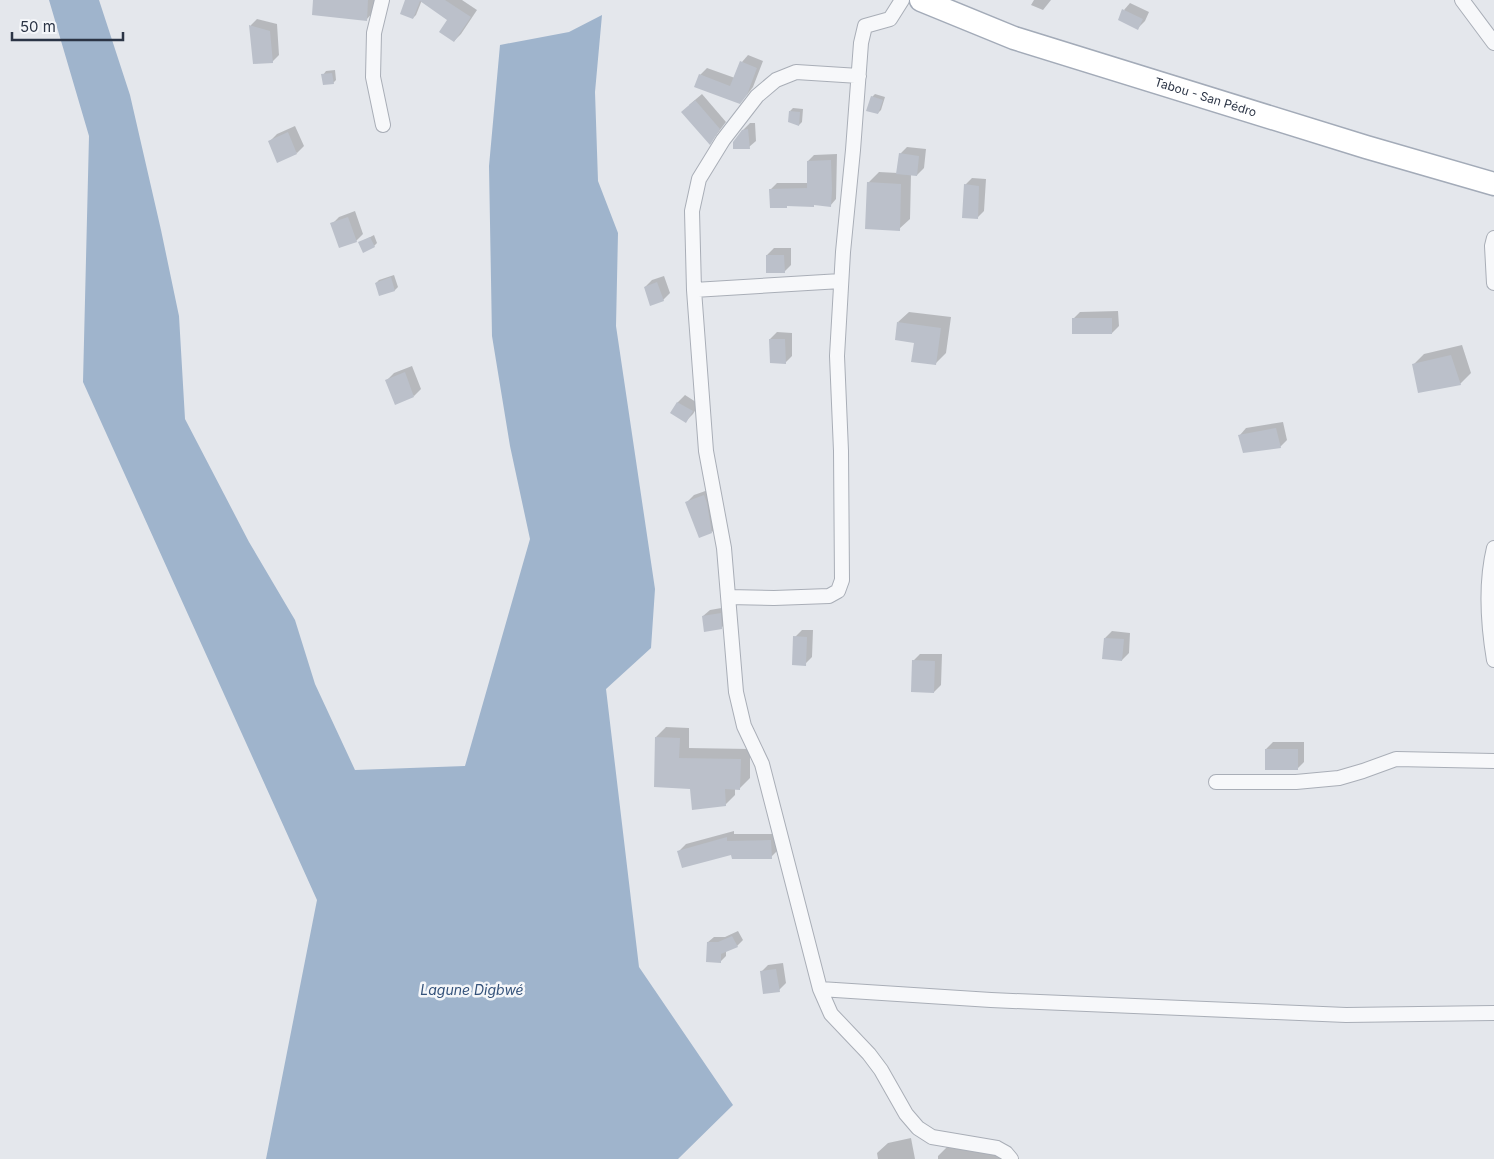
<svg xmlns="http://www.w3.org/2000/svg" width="1494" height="1159" viewBox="0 0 1494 1159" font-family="Inter,sans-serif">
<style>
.water{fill:#9fb4cc}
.shadow{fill:#0003}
.building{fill:#bbc0ca}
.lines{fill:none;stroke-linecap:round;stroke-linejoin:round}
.minor-casing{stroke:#a9aeb7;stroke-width:16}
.primary-casing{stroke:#a3abb8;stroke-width:25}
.minor{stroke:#f7f8fa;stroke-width:14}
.primary{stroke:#fff;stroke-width:22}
.labels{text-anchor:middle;stroke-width:5;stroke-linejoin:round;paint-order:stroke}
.street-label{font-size:12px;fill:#2b3445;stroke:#f4f6f9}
.water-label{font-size:14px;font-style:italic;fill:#34527a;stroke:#f4f6f9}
</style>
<rect width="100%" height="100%" fill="#e4e7ec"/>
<path class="water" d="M49 0H99L130 95 161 230 179 316 185 419 249 542 295 620 315 684 355 770 465 766 530 539 510 446 492 336 489 166 500 45 569 32 602 15 595 92 598 181 618 233 616 326 655 589 651 648 606 689 639 967 733 1105 678 1159H266L317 900 83 382 89 136Z"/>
<path class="shadow" d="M314 0H377L376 9 366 20Z
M407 0H422L416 15 413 18Z
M430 0H462L477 10 461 34 454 41 449 19Z
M1034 0H1051L1043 10 1031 5Z
M1130 3 1149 12 1145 21 1138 28 1124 10Z
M257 19 277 24 279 55 272 62 254 63 251 25Z
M748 55 763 61 753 87 747 95 700 75 707 68 735 78 742 62Z
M335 70 336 80 333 83 323 75 326 71Z
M702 94 726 122 710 143 689 105Z
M875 94 885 97 881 110 878 113 872 97Z
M793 108 803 109 802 122 799 125 790 111Z
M750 123H755L756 141 749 147 743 130Z
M295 126 304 146 297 153 270 141 277 134Z
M907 147 926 149 924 168 917 175 911 174 910 219 899 229 868 183 879 172 898 173 900 154Z
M837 154 836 199 830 206 815 204 814 205 770 190 777 183H809L808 161 814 155Z
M972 178 986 179 984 211 977 218 965 185Z
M355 211 363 234 356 241 332 224 339 217Z
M374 235 377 243 374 246 359 243Z
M774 248H791V265L784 272 767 255Z
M394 275 398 287 395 290 380 295 376 283 379 280Z
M664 276 670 293 663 300 645 287 652 280Z
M1118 311 1119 326 1112 333 1073 319 1080 312Z
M909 312 951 317 946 353 935 364 898 322Z
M777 332 792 333V356L785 363 770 339Z
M1462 345 1471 373 1460 384 1413 365 1424 354Z
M412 366 421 389 414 396 387 380 394 373Z
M685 395 699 404 693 414 686 421 671 413 678 402Z
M1283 422 1287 440 1280 447 1240 435 1246 428Z
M711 489 719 525 712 532 687 502 694 495Z
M727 607 728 621 721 628 703 616 710 610Z
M802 630H813L812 657 805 664 795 637Z
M1112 631 1130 633 1129 653 1122 660 1105 638Z
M920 654H942L941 685 934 692 913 661Z
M666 727 689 728V748L750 749V778L740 788H735V795L725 805 691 788 656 737Z
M1273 742H1304V762L1297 769 1266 749Z
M734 831V834H778V850L771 857 732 853 679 851 686 844Z
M738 931 743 940 737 946 726 951V956L720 962 708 942 714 937H725Z
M783 963 786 983 779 990 761 972 768 965Z
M911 1138 915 1159H878L877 1153 888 1143Z
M947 1147H997L1003 1159H938V1156Z"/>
<path class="building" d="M313 0H368L367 21 312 15Z
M405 0H445L471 17 454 42 439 32 447 20 420 1 413 19 400 14Z
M1122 9 1143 19 1138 30 1118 20Z
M249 25 270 31 273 63 253 64Z
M740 61 757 68 747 95 740 104 694 87 699 74 730 86Z
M332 73 334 84 323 85 321 74Z
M871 96 883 100 878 114 866 111Z
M695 100 720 129 710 145 681 112Z
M789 111 800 112 799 126 788 122Z
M748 129 750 149H733V142L742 130Z
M288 132 297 154 277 163 268 141Z
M899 153 919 156 917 176 896 174Z
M831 160 832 189 831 207 814 205V207L787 206V208H770L769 189 807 188V161Z
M867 182 901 184 900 231 865 229Z
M964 184 979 186 978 219 962 218Z
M348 217 357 242 339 248 330 223Z
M370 237 375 247 363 253 358 242Z
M766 255H784L785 273H766Z
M391 277 395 291 379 296 375 283Z
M657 282 664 301 650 306 644 287Z
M1072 318H1112V334H1072Z
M897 322 941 328 936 365 911 362 914 343 895 340Z
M769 339H785L786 364 770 363Z
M1451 355 1461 385 1418 393 1412 364Z
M405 372 414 397 395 405 385 380Z
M677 402 693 411 686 423 670 413Z
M1276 428 1281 448 1243 453 1238 435Z
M704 495 707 503 712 533 699 538 685 502Z
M721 613 722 629 704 632 702 616Z
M793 636 807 637 806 666 792 665Z
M1104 638 1124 639 1122 661 1102 659Z
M912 660 935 661 934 693 911 692Z
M655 737 680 738 679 758 741 759 740 790 725 789 726 806 692 810 690 789 654 787Z
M1265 749H1298V770H1265Z
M727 837V841L771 840 772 859H732L731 855 682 868 677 851Z
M732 936 738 947 721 954V963L706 962 707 942H718Z
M776 969 780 992 763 994 760 971Z"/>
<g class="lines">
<defs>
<path id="minor" d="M382 0 374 33 373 77 383 125
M1462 0 1494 43
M859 76 796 72 776 80 757 96 723 140 699 179 692 211 694 290 706 451 724 548 736 692 744 726 762 764 820 989 831 1014 869 1054 881 1070 906 1114 918 1128 932 1137 997 1148 1006 1153 1011 1159
M1494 238 1492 246 1494 283
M694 290 841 281
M1494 548C1485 585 1488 624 1494 660
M728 597 774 598 829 596 838 591 842 580 841 451 837 356 843 252 853 150 861 43 865 26 890 19 902 0
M1216 782H1296L1339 778 1363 771 1396 759 1494 761
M820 989 991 1000 1346 1015 1494 1013"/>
<g id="primary">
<path id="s1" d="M921 0 1014 38 1366 147 1494 184"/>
</g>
</defs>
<use href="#minor" class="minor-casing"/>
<use href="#primary" class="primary-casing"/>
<use href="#minor" class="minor"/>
<use href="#primary" class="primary"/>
</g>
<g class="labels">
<g class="street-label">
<text dy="4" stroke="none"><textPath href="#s1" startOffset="301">Tabou - San Pédro</textPath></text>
</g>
<g class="water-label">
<text x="472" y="995">Lagune Digbwé</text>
</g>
</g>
<path d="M12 32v8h111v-8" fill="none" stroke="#2b3445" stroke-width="2.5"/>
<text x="20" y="32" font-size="15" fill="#2b3445" stroke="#f4f6f9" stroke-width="4" paint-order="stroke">50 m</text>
</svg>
